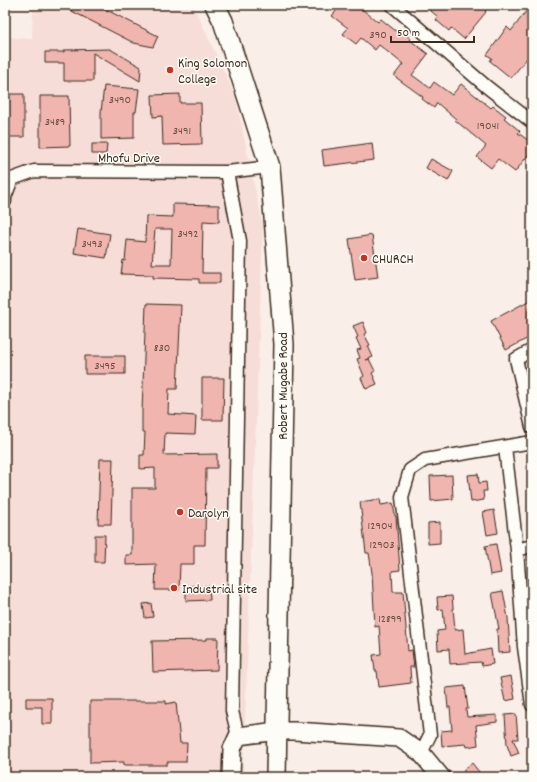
<svg xmlns="http://www.w3.org/2000/svg" width="537" height="782" viewBox="0 0 537 782" font-family="Dekko,sans-serif">
<style>
.built{fill:#f7ddd7}
.building{fill:#f0b5ae;stroke:#3b2a1e;fill-rule:evenodd}
.lines{fill:none;stroke-linecap:round;stroke-linejoin:round}
.street-casing{stroke:#3b2a1e;stroke-width:15}
.secondary-casing{stroke:#3b2a1e;stroke-width:20}
.primary-casing{stroke:#3b2a1e;stroke-width:22}
.street{stroke:#fdfcf7;stroke-width:12}
.secondary{stroke:#fdfcf7;stroke-width:17}
.primary{stroke:#fdfcf7;stroke-width:19}
.poi-dot{fill:#c8321e;stroke:#fdfcf7;stroke-width:1.5}
.labels{text-anchor:middle;stroke-width:3;stroke-linejoin:round;paint-order:stroke}
.number-label{font-size:12px;fill:#684d42}
.poi-label{font-size:14px;fill:#3b2a1e;stroke:#fdfcf7;text-anchor:start}
.street-label{font-size:14px;fill:#3b2a1e;stroke:#fdfcf7}
</style>
<rect width="100%" height="100%" fill="#faeee8"/>
<filter id="ink" filterUnits="userSpaceOnUse"><feTurbulence type="fractalNoise" baseFrequency=".025" numOctaves="2"/><feDisplacementMap in="SourceGraphic" scale="8" xChannelSelector="R" yChannelSelector="G"/><feConvolveMatrix kernelMatrix="1 2 1 2 8 2 1 2 1" color-interpolation-filters="sRGB"/></filter>
<g filter="url(#ink)">
<path class="built" d="M33 5H193L235 95 263 226 243 777H5V37L32 39Z"/>
<path class="building" d="M60 5H97L158 36 153 47 134 43Z
M341 5H357L378 22 381 19 397 32 399 29 411 39 410 40 428 54 412 75 430 88 434 82 452 95 461 84 491 108 493 106 506 116 504 118 520 131 518 133 532 143V150L515 172 498 159 491 168 477 157 486 146 455 120 456 119 437 103 434 108 422 99 423 97 394 76 403 64 379 45 375 50 361 38 356 44 343 34 348 28 332 16Z
M424 5H490L485 11 486 12 464 39 451 28 449 31 436 20 438 17Z
M531 5H532V52L511 78 490 61 492 58 487 55 507 27 511 31Z
M110 49 141 67 140 81 93 53V81H64V63H45V52H64V50Z
M104 86 139 89 136 112H134V138L101 139V112Z
M5 94H24V137H5Z
M180 94V103H201L202 144 163 145 162 116 153 117 152 95Z
M40 96H69L70 146 40 147Z
M372 143 374 160 324 166 322 150Z
M92 144H107L106 154H92Z
M431 159 453 171 448 181 426 168Z
M173 204 219 205V222L203 221 202 273H220V283H199V279L153 278V275L121 274 123 260 125 261 127 240 145 242 146 216 173 217ZM155 229H172L171 264H152Z
M78 229 110 234 106 258 74 253Z
M372 235 378 277 355 280 349 239Z
M532 299V336L506 350 491 321Z
M146 304 181 305 177 389H169L168 414 196 416 195 434 165 433 164 455 217 454V468H206L205 545H194V564H180L179 590H155L156 564 126 565V555H132V488H155V468L140 469V455H144L145 432H142V412Z
M363 322 367 333 364 334 370 345 368 346 373 357 366 360 369 359 375 371 372 373 377 384 366 389 361 378 364 376 357 359 360 358 357 350 361 349 356 338 358 337 353 326Z
M85 356H125V374H85Z
M202 378H224L223 420H202Z
M100 459H113L111 524H98Z
M478 474 479 483 486 482 487 491H483L484 500 471 502 468 475Z
M452 475 453 499 431 501 430 476Z
M380 499 381 505 393 503 395 516H396L400 570 392 571 393 592H403L408 651 412 650 414 667H410L411 683 379 687 377 671H375L373 655 381 654 379 626 375 627 372 573 369 553H366L360 502Z
M494 510 498 533 487 535 483 512Z
M440 522V543L428 544V523Z
M95 535H105L104 562H95Z
M496 544 501 573 490 575 485 546Z
M186 586H209L210 600 186 601Z
M503 591 508 618 510 652 498 653 497 629H499L492 593Z
M452 596 455 630 463 629 465 654 491 649 493 664 482 666 481 662 450 664 449 649 438 650 437 631 445 630 443 609 438 610 437 597Z
M151 603 153 617 145 618 143 604Z
M207 638H218L217 670 153 672 152 641 207 640Z
M511 676 515 699 505 701 500 678Z
M465 686 468 709H466L467 717 497 715V722L476 725 478 745 467 747 466 744 442 746 441 731 452 730 450 707 448 708 446 688Z
M26 698H52V724H42V707H26Z
M90 701H166V704L176 702 180 743H187L186 762H167V765H124V762L90 763Z
M516 714 518 739H513L519 753 511 756 507 745 505 715Z
M472 763 483 777H468L463 770Z"/>
<g class="lines">
<defs>
<path id="street" d="M392 5 487 87 532 122
M227 172 240 241 232 711 238 736
M5 201V197L12 179 34 171 227 172 270 167
M532 350 516 359 532 427
M505 447 517 550 524 647 532 705
M517 550 532 546
M421 753 430 735 402 497 410 470 425 460 532 442"/>
<path id="secondary" d="M231 777 232 749 238 736 277 731H295L399 738 421 753 441 777"/>
<path id="primary" d="M215 5 223 21 270 167 284 344 276 777"/>
</defs>
<use href="#street" class="street-casing"/>
<use href="#secondary" class="secondary-casing"/>
<use href="#primary" class="primary-casing"/>
<use href="#street" class="street"/>
<use href="#secondary" class="secondary"/>
<use href="#primary" class="primary"/>
</g>
</g>
<g class="poi-dot">
<circle cx="170" cy="70" r="4"/>
<circle cx="364" cy="258" r="4"/>
<circle cx="180" cy="512" r="4"/>
<circle cx="174" cy="588" r="4"/>
</g>
<g class="labels">
<g class="number-label">
<text x="378" y="38">390</text>
<text x="120" y="103">3490</text>
<text x="55" y="125">3489</text>
<text x="488" y="129">19041</text>
<text x="182" y="134">3491</text>
<text x="188" y="237">3492</text>
<text x="92" y="247">3493</text>
<text x="162" y="351">830</text>
<text x="105" y="369">3495</text>
<text x="380" y="529">12904</text>
<text x="382" y="548">12903</text>
<text x="390" y="622">12899</text>
</g>
<g class="poi-label">
<text x="178" y="67">King Solomon<tspan x="178" dy="16">College</tspan></text>
<text x="372" y="263">CHURCH</text>
<text x="188" y="517">Darolyn</text>
<text x="182" y="593">Industrial site</text>
</g>
<g class="street-label">
<text x="129" y="162">Mhofu Drive</text>
<text transform="translate(282 386) rotate(-90)" y="5">Robert Mugabe Road</text>
</g>
</g>
<rect width="537" height="782" fill="none" stroke="#fdfcf7" stroke-width="20"/>
<rect x="10" y="10" width="517" height="762" fill="none" stroke="#3b2a1e" stroke-width="1.5" filter="url(#ink)"/>
<path d="M391 36v6h83v-6" fill="none" stroke="#3b2a1e" stroke-width="2"/>
<text x="397" y="36" font-size="12" fill="#3b2a1e" stroke="#fdfcf7" stroke-width="3" paint-order="stroke">50 m</text>
</svg>
